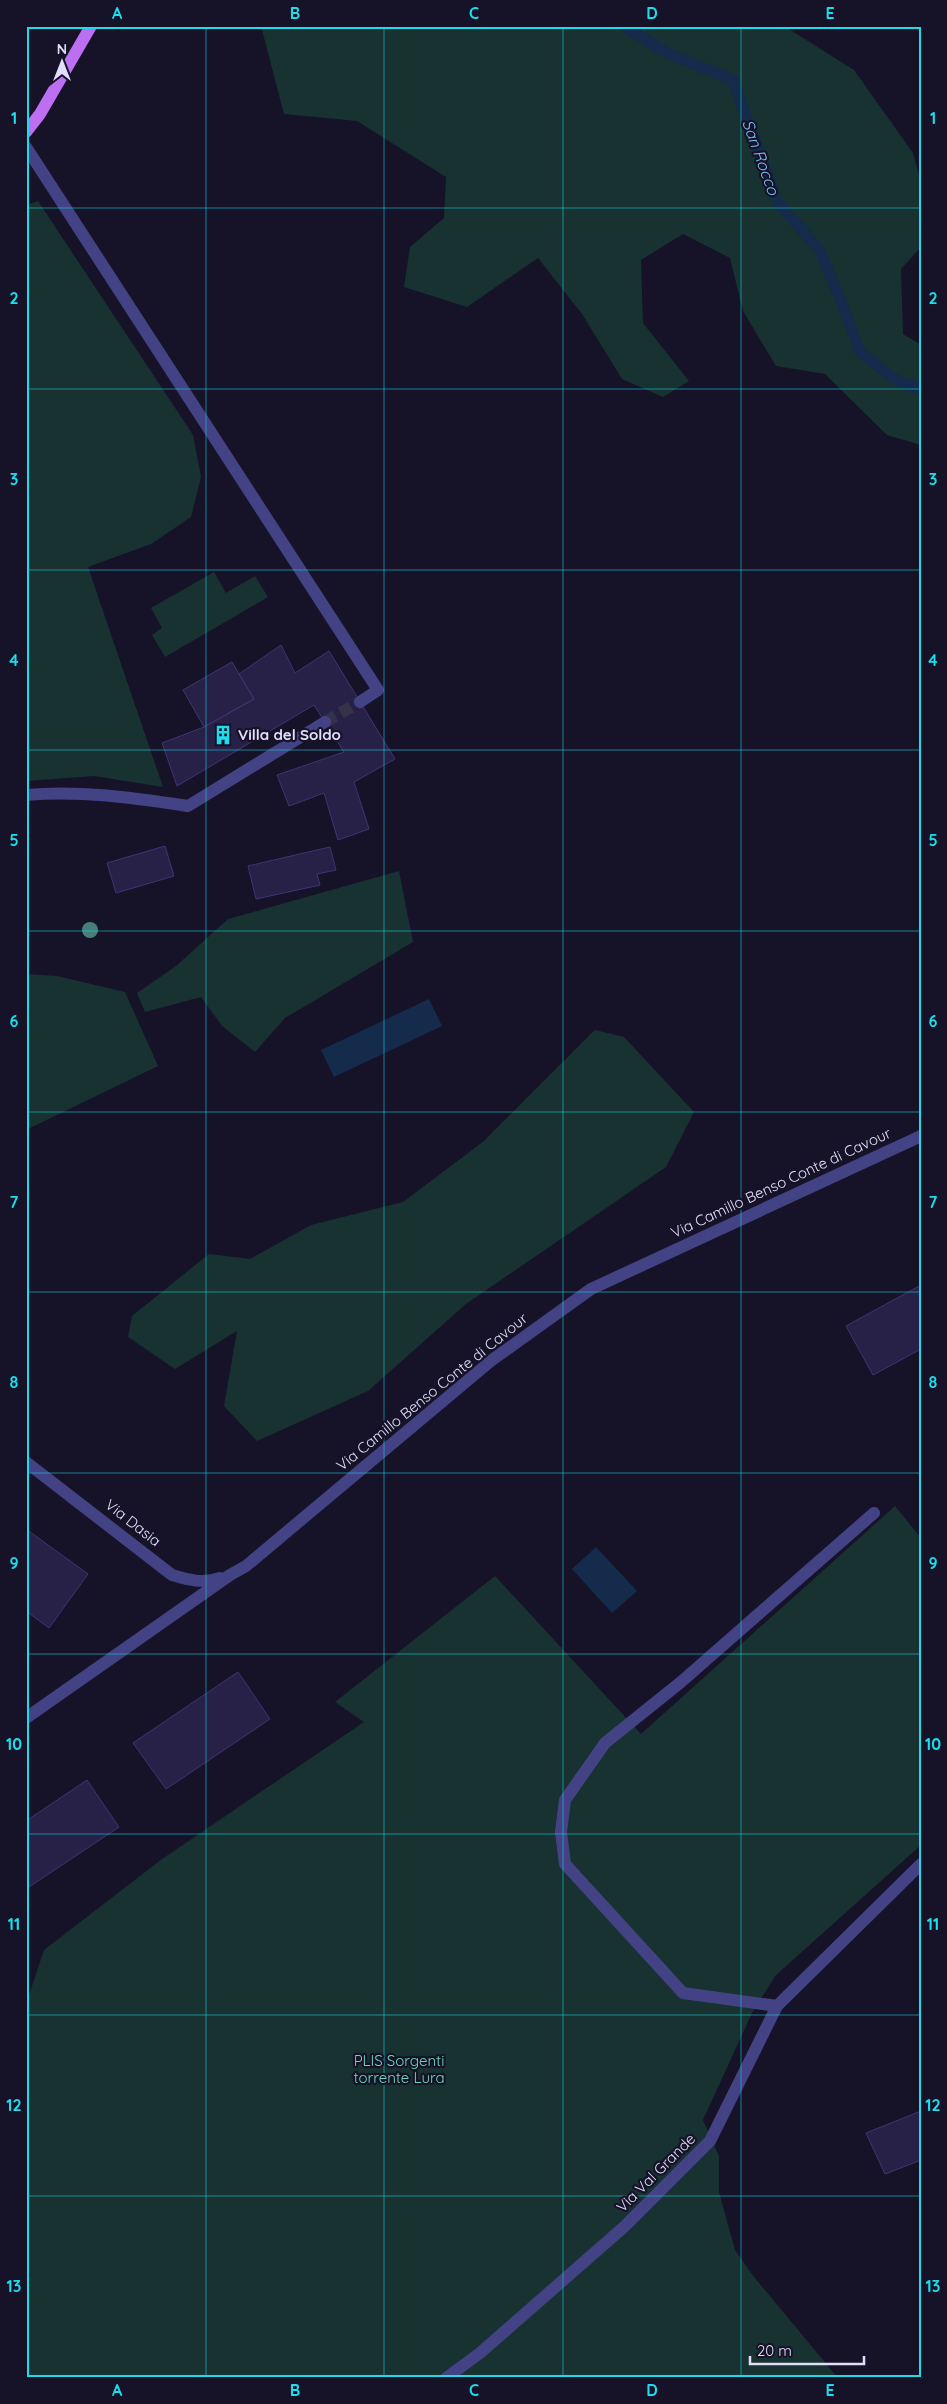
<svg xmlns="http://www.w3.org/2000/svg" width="947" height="2404" viewBox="0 0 947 2404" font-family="Quicksand,sans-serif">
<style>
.green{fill:#173231}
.water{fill:#142b4c}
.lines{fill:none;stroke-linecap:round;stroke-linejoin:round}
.stream{stroke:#142b4c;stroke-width:11}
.building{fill:#272148;stroke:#3f3572}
.minor-tunnel{stroke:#343149;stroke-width:12;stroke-dasharray:12 6;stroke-linecap:butt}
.minor{stroke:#434284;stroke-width:12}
.major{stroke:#bd6ff2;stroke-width:12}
.tree{fill:#477f78}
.grid{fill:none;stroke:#1bddeb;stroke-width:1;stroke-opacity:0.55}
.labels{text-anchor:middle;stroke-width:4.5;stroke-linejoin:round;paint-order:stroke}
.poi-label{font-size:15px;font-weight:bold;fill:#e0defc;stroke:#161329;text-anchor:start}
.street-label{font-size:15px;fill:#e0defc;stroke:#161329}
.park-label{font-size:15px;fill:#6fd7b9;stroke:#161329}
.water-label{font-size:16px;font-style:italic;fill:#75bdf3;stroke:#161329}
.neatline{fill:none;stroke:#1bddeb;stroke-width:2}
.grid-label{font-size:16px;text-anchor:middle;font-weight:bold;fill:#1bddeb}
</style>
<rect width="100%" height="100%" fill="#161329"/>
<path class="green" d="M261 26H784L854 70 913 153 921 183V247L901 269 903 334 921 345V445L887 435 825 374 776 366 743 311 730 258 683 234 641 260 643 323 689 381 663 397 622 379 582 314 538 258 467 307 404 287 410 247 444 218 446 177 357 121 284 114Z
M38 201 193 435 201 477 191 517 151 544 88 567 163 787 94 776 26 781V205Z
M214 572 226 593 255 576 268 597 165 657 152 635 162 628 151 608Z
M399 871 413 942 285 1018 255 1052 222 1026 201 997 145 1012 137 993 176 966 228 919Z
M26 974 57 976 125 992 158 1066 26 1130Z
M595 1030 624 1037 694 1112 666 1167 466 1304 368 1391 257 1441 224 1406 237 1331 175 1369 128 1337 132 1316 209 1254 250 1259 311 1225 403 1202 484 1141Z
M895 1506 921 1538V1845L775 1976 752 2013 703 2120 719 2156V2192L735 2250 754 2277 838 2378H26V2004L44 1950 162 1859 364 1722 335 1702 495 1576 641 1734Z"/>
<path class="water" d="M429 999 442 1026 334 1077 321 1050Z
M596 1547 637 1591 612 1613 572 1569Z"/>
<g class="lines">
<path class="stream" d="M624 26 667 53 733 80 778 203 819 249 841 301 860 352 896 380 921 389"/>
</g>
<path class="building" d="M281 645 295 673 329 651 395 759 354 782 369 829 338 840 324 793 289 806 277 775 344 752 314 705 177 786 162 743 204 727 254 699 239 674Z
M232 662 254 699 204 727 183 690Z
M165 846 174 876 116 893 107 863Z
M330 847 336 870 317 874 320 885 256 899 248 866Z
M921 1285V1349L873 1375 846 1326Z
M26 1529 88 1574 49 1628 26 1611Z
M238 1672 270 1719 166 1789 133 1743Z
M87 1780 119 1827 26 1889V1821Z
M921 2111V2160L885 2174 866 2133Z"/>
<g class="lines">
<path class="minor-tunnel" d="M325 722 360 702"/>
<path class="minor" d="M26 147 378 690 360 702
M26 795C81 790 134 798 188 806L325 722
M26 1462 172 1575C189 1580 203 1584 220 1578
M26 1718 230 1575 246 1566 492 1360 591 1289 921 1136
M777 2006 683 1993 565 1864 561 1832 565 1800 605 1743 681 1682 874 1513
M446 2378 480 2353 625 2226 710 2141 777 2006 921 1864"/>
<path class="major" d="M26 132 40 114 91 26"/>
</g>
<circle class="tree" cx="90" cy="930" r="8"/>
<path class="grid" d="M206 26V2378M384 26V2378M563 26V2378M741 26V2378M26 208H921M26 389H921M26 570H921M26 750H921M26 931H921M26 1112H921M26 1292H921M26 1473H921M26 1654H921M26 1834H921M26 2015H921M26 2196H921"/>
<defs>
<symbol id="building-bare" viewBox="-9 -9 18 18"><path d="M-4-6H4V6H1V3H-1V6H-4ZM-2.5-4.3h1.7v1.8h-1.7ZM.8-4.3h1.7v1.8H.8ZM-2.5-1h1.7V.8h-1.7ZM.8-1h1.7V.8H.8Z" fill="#1bddeb" stroke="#161329" stroke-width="2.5" paint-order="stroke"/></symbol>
</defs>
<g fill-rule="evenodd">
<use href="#building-bare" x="209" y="721" width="28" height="28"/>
</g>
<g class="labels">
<g class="poi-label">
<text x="238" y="740">Villa del Soldo</text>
</g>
<g class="street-label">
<text transform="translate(781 1183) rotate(-25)" y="5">Via Camillo Benso Conte di Cavour</text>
<text transform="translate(432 1392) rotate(-39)" y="5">Via Camillo Benso Conte di Cavour</text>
<text transform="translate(133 1523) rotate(38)" y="5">Via Dasia</text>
<text transform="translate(656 2173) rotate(-45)" y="5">Via Val Grande</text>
</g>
<g class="park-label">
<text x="399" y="2066">PLIS Sorgenti<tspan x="399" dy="17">torrente Lura</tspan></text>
</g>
<g class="water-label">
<text transform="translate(761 157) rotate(70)" y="6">San Rocco</text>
</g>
</g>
<rect width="947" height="2404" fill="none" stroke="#161329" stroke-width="55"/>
<g transform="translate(62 62)" stroke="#161329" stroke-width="4" paint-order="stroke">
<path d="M0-4L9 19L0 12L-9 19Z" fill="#e0defc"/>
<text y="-8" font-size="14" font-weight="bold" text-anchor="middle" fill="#e0defc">N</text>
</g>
<path d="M750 2356v8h114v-8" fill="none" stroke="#e0defc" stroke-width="2.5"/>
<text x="757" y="2356" font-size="15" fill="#e0defc" stroke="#161329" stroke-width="4" paint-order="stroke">20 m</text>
<rect x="28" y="28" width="892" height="2348" class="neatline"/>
<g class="grid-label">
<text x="117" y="19">A</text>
<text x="295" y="19">B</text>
<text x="474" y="19">C</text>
<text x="652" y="19">D</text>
<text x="830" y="19">E</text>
<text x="14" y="124">1</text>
<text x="933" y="124">1</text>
<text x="14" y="304">2</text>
<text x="933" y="304">2</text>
<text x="14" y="485">3</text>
<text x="933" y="485">3</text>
<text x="14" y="666">4</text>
<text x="933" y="666">4</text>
<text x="14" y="846">5</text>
<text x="933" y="846">5</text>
<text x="14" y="1027">6</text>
<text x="933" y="1027">6</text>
<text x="14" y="1208">7</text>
<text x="933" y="1208">7</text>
<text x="14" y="1388">8</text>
<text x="933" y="1388">8</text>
<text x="14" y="1569">9</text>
<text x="933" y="1569">9</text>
<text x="14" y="1750">10</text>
<text x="933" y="1750">10</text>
<text x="14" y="1930">11</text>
<text x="933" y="1930">11</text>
<text x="14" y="2111">12</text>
<text x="933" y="2111">12</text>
<text x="14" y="2292">13</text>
<text x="933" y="2292">13</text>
<text x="117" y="2396">A</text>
<text x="295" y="2396">B</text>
<text x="474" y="2396">C</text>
<text x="652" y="2396">D</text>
<text x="830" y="2396">E</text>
</g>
</svg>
